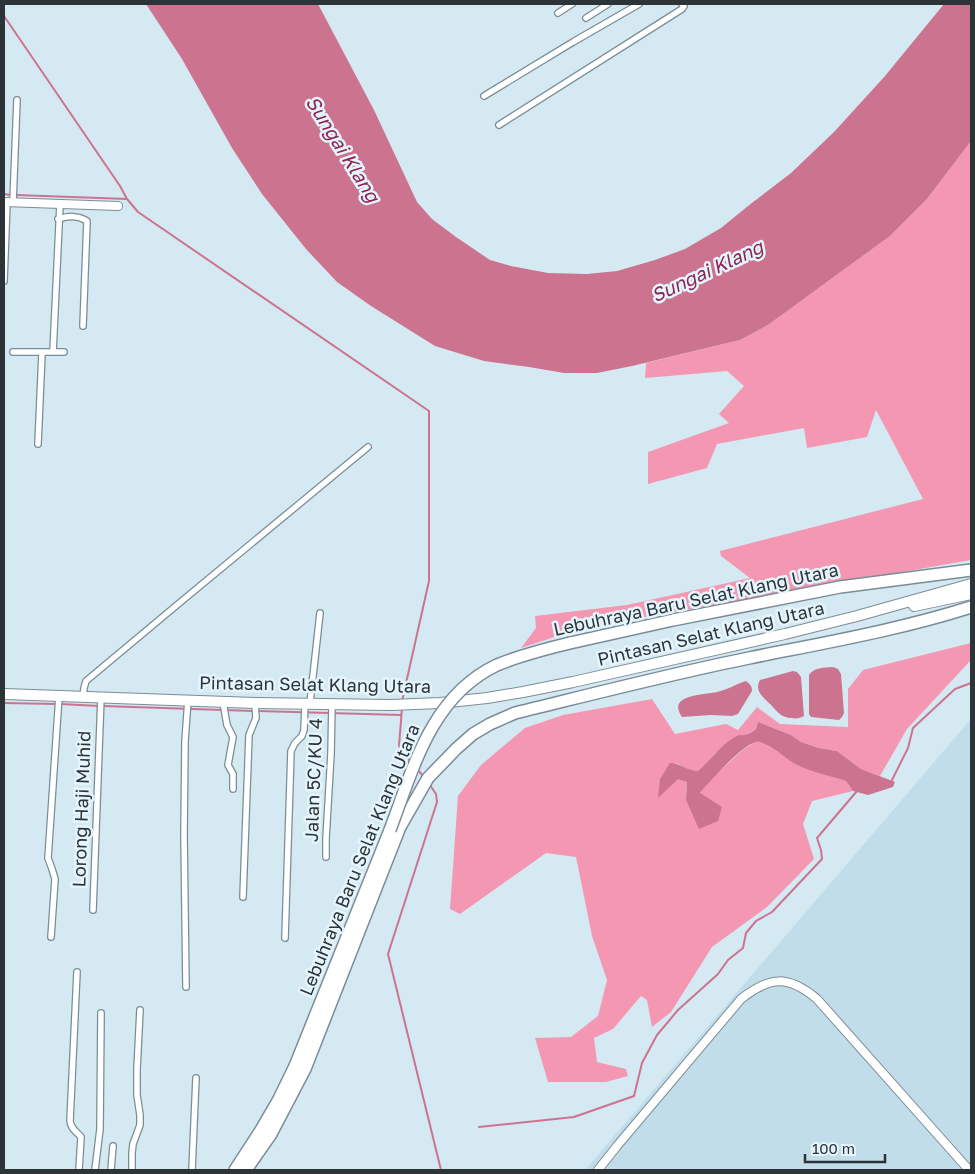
<svg xmlns="http://www.w3.org/2000/svg" width="975" height="1174" viewBox="0 0 975 1174" font-family="'Golos Text',sans-serif">
<style>
.built{fill:#c1ddea}
.forest{fill:#f497b3}
.water{fill:#cc738f}
.lines{fill:none;stroke-linecap:round;stroke-linejoin:round}
.stream{stroke:#cc738f;stroke-width:2}
.minor-casing{stroke:#7a8d96;stroke-width:8}
.tertiary-casing{stroke:#7a8d96;stroke-width:10}
.trunk-casing{stroke:#7a8d96;stroke-width:12}
.motorway-casing{stroke:#7a8d96;stroke-width:14}
.minor{stroke:#fff;stroke-width:5.5}
.tertiary{stroke:#fff;stroke-width:8}
.trunk{stroke:#fff;stroke-width:10}
.motorway{stroke:#fff;stroke-width:11}
.motorway-bridge-casing{stroke:#7a8d96;stroke-width:14;stroke-linecap:butt}
.motorway-bridge{stroke:#fff;stroke-width:11}
.labels{text-anchor:middle;stroke-width:5;stroke-linejoin:round;paint-order:stroke}
.street-label{font-size:18px;fill:#2c3438;stroke:#e5f5fd}
.water-label{font-size:19px;font-style:italic;fill:#8f244f;stroke:#e5f5fd}
</style>
<rect width="100%" height="100%" fill="#d5e9f3"/>
<path class="built" d="M971 719V1170H585Z"/>
<path class="forest" d="M971 141V560L582 628 521 648 536 628 535 616 627 605 750 578 721 556 720 551 923 499 876 410 867 437 807 448 804 428 717 444 707 468 648 484V452L729 423 719 414 744 386 727 371 645 378 646 363 740 340 768 325 890 236 927 199Z
M971 643V660L907 729 880 776 861 769 837 751 819 748 801 742 791 735 758 722 756 729 715 753 707 763 698 772 692 771 676 763 658 797 678 778 687 782 686 800 700 793 716 774 744 749 755 742 762 741 797 765 846 781 853 791 812 801 803 824 814 859 767 907 712 947 671 1012 652 1027 647 1000 641 996 613 1029 594 1038 597 1062 626 1069 628 1076 606 1082H548L535 1038 571 1037 598 1016 607 980 592 936 576 857 546 853 460 914 450 909 458 796 481 765 525 728 563 715 652 699 675 734 726 724 738 730 757 707 780 724 848 727V689L863 670Z"/>
<path class="water" d="M146 4H318L374 110 417 202 432 219 456 237 490 260 511 266 548 273 587 274 617 271 655 260 685 249 721 228 748 206 791 173 834 132 885 76 944 4H971V141L927 199 890 236 768 325 740 340 632 366 597 373H564L529 367 484 361 435 346 371 306 337 282 306 249 262 194 232 148 182 59Z
M833 667 838 669 841 674 844 713 842 717 839 720 811 717 809 714V675C814 667 824 668 833 667Z
M793 671 797 672 801 677 804 716C800 718 797 719 792 718 781 718 777 711 770 704 763 697 754 691 760 680Z
M746 681C750 684 752 686 752 691L738 714 732 716 711 715 682 717C666 694 705 695 717 692 727 690 736 684 746 681Z
M758 722 791 735 801 742 819 748 837 751 861 769 895 782 893 787 868 795 853 791 846 781C831 776 804 770 792 762 784 757 765 740 756 742 742 745 710 781 700 793L722 807 718 821 699 829 686 800 687 782 678 779 658 798 660 779 670 763C680 763 688 771 698 771 711 760 722 743 737 736 742 734 740 736 745 735 749 734 753 731 756 729Z"/>
<g class="lines">
<path class="stream" d="M4 16 120 186 127 199 138 212 429 411V581L402 701
M4 194 10 195
M16 195 127 199
M4 703 56 704
M61 704 99 706
M103 706 253 711
M402 708 399 746 411 762
M258 711 401 715
M417 769 424 777
M891 782 908 748 913 728 955 689 971 683
M430 785 436 794 437 802 388 954 441 1170
M479 1127 574 1117 634 1096 642 1063 657 1035 678 1010 718 974 728 960 743 948 746 933 756 921 772 912 822 859 821 850 817 838 857 791"/>
<defs>
<path id="minor" d="M558 13 572 4
M586 18 608 4
M484 96 573 42 639 4
M499 125 682 9 684 6 682 4
M13 202 17 100
M58 219C69 216 77 215 87 221L83 326
M4 281 7 202
M13 352H64
M53 352 60 204
M38 444 42 353
M83 697 84 688 86 681 183 600 368 447
M223 702 227 725 233 737 228 765 233 774V789
M310 703 320 613
M326 857V839L331 754 332 704
M243 897 249 735 256 718 255 703
M93 910 101 697
M51 937 55 879 52 869 48 858 59 696
M285 938 291 751 295 743 302 736 304 730 305 703
M77 972 70 1121C71 1129 76 1131 81 1137L79 1170
M186 987 184 834 185 741 188 700
M95 1170 100 1129 101 1013
M111 1170 113 1146
M132 1170V1153L133 1144 140 1125V1115L137 1095V1069L140 1010
M192 1170 196 1078"/>
<path id="tertiary" d="M4 202 118 206
M598 1170 617 1146 741 999C770 976 788 975 817 999L969 1170"/>
<path id="trunk" d="M914 606 971 594
M4 694 255 703 391 705 440 703 487 698 523 692 573 682 785 634 857 616 971 584"/>
<path id="motorway" d="M570 643 673 620 840 587 971 570
M235 1170 261 1130 279 1099 295 1066 390 830
M246 1170 271 1134 305 1069 400 827 428 778 456 749 473 734 490 724 515 713C593 694 670 674 749 658 823 643 899 630 971 607"/>
</defs>
<use href="#minor" class="minor-casing"/>
<use href="#tertiary" class="tertiary-casing"/>
<use href="#trunk" class="trunk-casing"/>
<use href="#motorway" class="motorway-casing"/>
<use href="#minor" class="minor"/>
<use href="#tertiary" class="tertiary"/>
<use href="#trunk" class="trunk"/>
<use href="#motorway" class="motorway"/>
<defs>
<path id="motorway-bridge" d="M390 830C413 769 431 696 497 665 521 655 545 649 570 643"/>
</defs>
<use href="#motorway-bridge" class="motorway-bridge-casing"/>
<use href="#motorway-bridge" class="motorway-bridge"/>
</g>
<g class="labels">
<g class="street-label">
<text transform="translate(696 600) rotate(-12)" y="6">Lebuhraya Baru Selat Klang Utara</text>
<text transform="translate(711 634) rotate(-13)" y="6">Pintasan Selat Klang Utara</text>
<text transform="translate(315 685) rotate(1)" y="6">Pintasan Selat Klang Utara</text>
<text transform="translate(314 780) rotate(-88)" y="6">Jalan 5C/KU 4</text>
<text transform="translate(82 809) rotate(-88)" y="6">Lorong Haji Muhid</text>
<text transform="translate(360 860) rotate(-68)" y="6">Lebuhraya Baru Selat Klang Utara</text>
</g>
<g class="water-label">
<text transform="translate(343 149) rotate(58)" y="7">Sungai Klang</text>
<text transform="translate(707 271) rotate(-25)" y="7">Sungai Klang</text>
</g>
</g>
<rect width="975" height="1174" fill="none" stroke="#2c3438" stroke-width="10"/>
<path d="M805 1154v8h80v-8" fill="none" stroke="#2c3438" stroke-width="2.5"/>
<text x="812" y="1154" font-size="15" fill="#2c3438" stroke="#e5f5fd" stroke-width="4" paint-order="stroke">100 m</text>
</svg>
